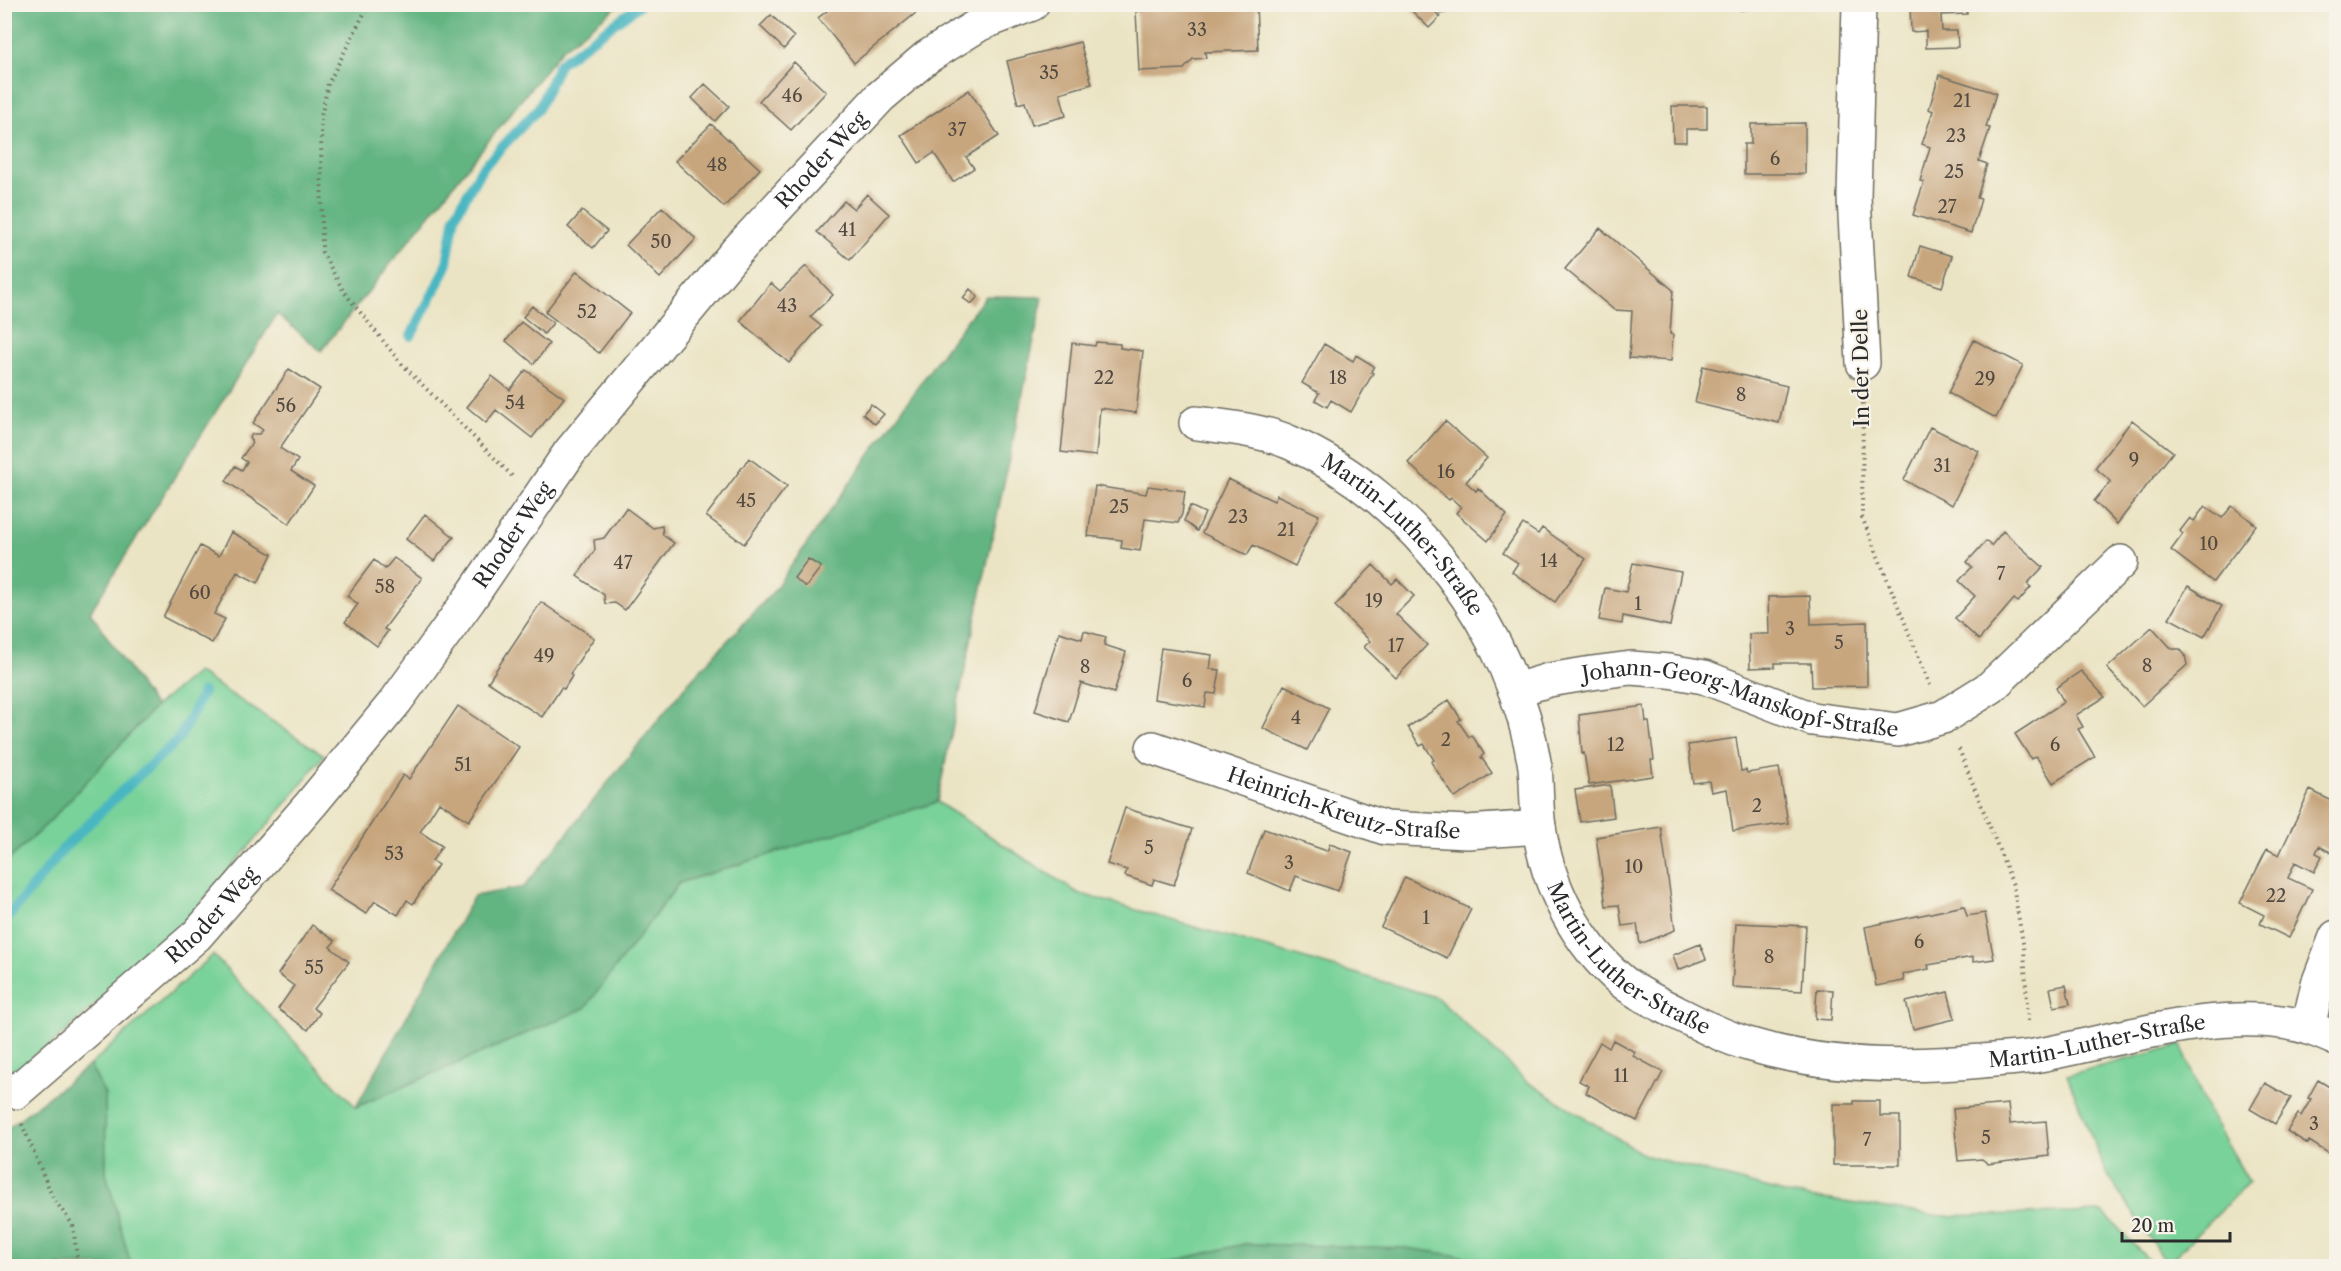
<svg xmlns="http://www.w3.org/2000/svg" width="2341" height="1271" viewBox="0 0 2341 1271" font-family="'Libre Caslon Text',serif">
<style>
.green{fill:#79d299;stroke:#527e62;stroke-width:1.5}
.forest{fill:#62b481;stroke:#467056;stroke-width:1.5}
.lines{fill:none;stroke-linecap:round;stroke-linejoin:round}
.stream{stroke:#48b6c1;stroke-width:10}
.building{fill:#c7a67e}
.minor-casing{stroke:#6e6c61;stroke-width:36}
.path{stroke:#6e6c61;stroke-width:4;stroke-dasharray:1.5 4.5;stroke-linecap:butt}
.minor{stroke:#fff;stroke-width:33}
.labels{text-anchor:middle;stroke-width:4.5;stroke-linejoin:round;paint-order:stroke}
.number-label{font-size:18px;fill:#524a40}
.street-label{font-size:21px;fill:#2b2b2b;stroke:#f7f3e8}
</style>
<rect width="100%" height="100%" fill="#f7f3e8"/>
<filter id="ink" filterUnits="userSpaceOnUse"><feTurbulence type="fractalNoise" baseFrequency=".0167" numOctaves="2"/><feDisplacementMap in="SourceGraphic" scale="12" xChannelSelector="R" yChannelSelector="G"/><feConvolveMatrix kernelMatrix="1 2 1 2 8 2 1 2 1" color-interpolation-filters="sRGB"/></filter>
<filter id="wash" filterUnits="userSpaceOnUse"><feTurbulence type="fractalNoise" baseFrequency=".008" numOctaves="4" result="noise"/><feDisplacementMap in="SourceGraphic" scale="24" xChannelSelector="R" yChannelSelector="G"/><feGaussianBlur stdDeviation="1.35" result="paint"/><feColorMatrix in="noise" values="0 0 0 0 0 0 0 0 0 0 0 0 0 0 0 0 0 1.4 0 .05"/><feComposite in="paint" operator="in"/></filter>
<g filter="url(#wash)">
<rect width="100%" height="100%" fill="#ebe4c4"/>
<path class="green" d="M197 672 324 755 289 800 174 934 5 1086V863L49 822 155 707Z
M937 802 1078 893 1436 997 1526 1081 1644 1155 1788 1194 1942 1216 2103 1212 2154 1266H1528L1406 1248 1244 1244 1152 1266H131L106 1173 105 1095 90 1065 213 955 356 1107 585 1008 679 883Z
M2181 1045 2208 1111 2249 1182 2167 1264 2105 1171 2067 1075Z"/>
<path class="forest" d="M5 4 619 5 562 49 321 351 277 314 90 612 155 707 49 822 5 863Z
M986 296 1043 297 937 802 679 883 585 1008 356 1107 474 896 524 887 688 683 772 593 947 346Z
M90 1065 105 1095 106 1173 131 1266H5V1130Z
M1244 1244 1406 1248 1528 1266H1152Z"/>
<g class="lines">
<path class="stream" d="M411 336 446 268 455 216 482 168 538 109 560 63 641 4
M4 922 64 848 122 791 179 739 203 692"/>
</g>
<g id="blocks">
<path class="building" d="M836 4H840L843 8 848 4H927L854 63 818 18Z
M1202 4H1256L1258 50 1205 52 1206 58 1193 59 1184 69 1139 71 1136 11 1202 8Z
M1405 4H1428L1440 17 1429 28Z
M1438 4H1482L1483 6 1440 14Z
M1740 4H1776V6L1741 10Z
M1910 4H1967V14L1941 15 1942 31H1957L1958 47 1926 48V31L1911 32Z
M771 15 794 37 784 49 760 26Z
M1080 42 1092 84 1060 93 1066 116 1032 125 1025 102 1018 104 1007 61Z
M794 62 826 92 791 130 759 101Z
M1939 75 1996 93 1986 127 1990 128 1979 161 1987 164 1977 198 1981 199 1971 233 1913 215 1924 182 1920 181 1930 147 1922 144 1933 111 1929 109Z
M705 84 729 106 715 121 692 98Z
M969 90 999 136 966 157 974 168 953 182 934 153 919 163 901 135Z
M1672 106H1707V129H1686V142H1673Z
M1805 123V174H1744V144H1751V124Z
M711 124 760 169 724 207 675 161Z
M867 194 889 214 850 260 817 232 844 201 854 209Z
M662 207 696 239 660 278 626 245Z
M582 211 607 231 593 248 568 227Z
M1600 228 1673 290 1670 334 1673 335 1671 361 1629 358 1632 311 1614 310 1565 269Z
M1920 246 1952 256 1942 287 1911 277Z
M806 266 833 295 810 317 821 326 789 363 740 321 771 283 780 291Z
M577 271 630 313 599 353 545 312Z
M970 289 978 297 971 304 963 298Z
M532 306 553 323 544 334 523 317Z
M521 322 549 344 534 364 506 341Z
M1974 340 2023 365 1996 418 1948 393Z
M1096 342 1120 344V348L1143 351 1136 413 1100 408 1096 456 1061 452 1072 343 1095 346Z
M1324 344 1353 361 1356 355 1374 366 1371 372 1373 373 1351 412 1331 400 1327 407 1315 400 1319 393 1302 383Z
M1703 366 1787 386 1779 423 1695 403Z
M289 369 320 389 280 448 298 460 291 471 314 486 289 524 226 481 235 466 242 470 247 462 241 458 252 443 250 438 252 434H259L263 430 253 423Z
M526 370 564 398 532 438 496 410 486 423 467 407 492 376 510 390Z
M871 404 884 414 875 424 863 414Z
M2132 420 2173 452 2117 524 2094 501 2111 481 2095 468Z
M1445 421 1487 458 1466 482 1476 491 1478 488 1507 515 1488 541 1456 513 1461 507 1451 498 1449 500 1408 463Z
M1930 427 1979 451 1952 505 1904 480Z
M749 458 787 486 744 544 706 516Z
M1228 479 1274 501 1277 495 1319 515 1295 566 1253 545 1247 555 1202 533Z
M1095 486 1146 494 1148 486 1185 491 1182 514 1178 523 1145 519 1140 551 1121 548 1122 540 1088 536Z
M1190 506 1205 513 1197 531 1184 521Z
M2205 506 2222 518 2232 506 2256 525 2213 582 2171 550 2183 534 2180 531 2190 518 2194 521Z
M626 508 653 528 662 526 663 535 674 543 625 610 615 603 605 604 604 595 577 576 595 550 594 540 604 538Z
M425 514 454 537 434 561 406 539Z
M1523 524 1538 534 1542 528 1586 559 1555 602 1512 572 1518 563 1503 553Z
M2003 531 2043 567 2027 584 2031 587 2018 602 2014 599 1979 640 1955 618 1975 596 1959 581 1972 567 1967 562 1986 541 1991 546Z
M231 532 272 554 258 583 237 572 214 614 225 619 212 643 163 617 200 546 219 556Z
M394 558 422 578 384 629 388 631 377 646 345 622 358 604 347 596 374 560 385 569Z
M808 559 821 567 806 587 794 578Z
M1633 563 1681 572 1670 626 1623 616 1622 624 1599 620 1605 588 1626 592Z
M1373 565 1392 584 1397 579 1414 596 1396 614 1427 645 1396 678 1364 647 1370 641 1335 606Z
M2188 586 2222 606 2204 637 2169 618Z
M1810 596 1811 624 1867 622V686L1812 687 1811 663H1775V667L1750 668 1749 634H1769L1768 597Z
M541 602 594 638 570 674 572 676 564 689 561 688 542 717 488 682Z
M2152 627 2172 649H2180L2185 655 2187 665 2142 706 2107 668Z
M1084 631 1106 637 1104 645 1126 652 1114 693 1081 683 1069 722 1035 711 1059 632 1082 639Z
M1161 648 1212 655 1210 669 1220 670 1216 694 1207 693 1205 707 1154 699Z
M2081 671 2105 697 2076 715 2083 727 2078 729 2095 757 2053 783 2036 756 2031 759 2015 734 2064 702 2056 688Z
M1284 685 1329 708 1307 750 1263 728Z
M1449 700 1461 719 1458 721 1469 737 1472 735 1484 754 1481 757 1492 773 1455 798 1431 762 1434 760 1424 744 1420 746 1408 727Z
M458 706 519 747 469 821 439 802 420 832 442 846 432 861 438 865 413 904 407 900 398 915 375 901 366 914 328 890 403 775 409 779Z
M1644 706 1646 722H1649L1654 760H1651L1653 776 1589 785 1584 753 1582 754 1579 715Z
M1736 738 1741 771 1746 770 1747 773 1779 768 1788 823 1733 831 1727 789 1711 792 1709 781 1693 783 1688 745Z
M1610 785 1614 817 1580 822 1575 790Z
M2310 790 2336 803V855L2319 846 2316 853 2322 856 2314 872 2295 862 2288 878 2312 889 2289 938 2260 924 2264 915 2240 903 2267 849 2279 855Z
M1125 808 1192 829 1174 885 1154 879 1152 885 1125 876 1127 870 1107 864Z
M1661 827 1675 930 1640 944 1637 924 1622 926 1619 905 1606 906 1596 837Z
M1264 829 1327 851 1330 844 1352 852 1338 891 1296 876 1290 891 1248 873Z
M1405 877 1471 909 1447 958 1381 927Z
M1964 906 1967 916 1985 913 1994 959 1973 962V957L1928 965 1929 969 1903 974 1904 981 1876 986 1865 927Z
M1736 923 1806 926 1802 991 1732 987Z
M312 925 335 941 330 947 349 962 313 1008 320 1013 308 1030 278 1009 294 986 278 974Z
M1700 944 1706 959 1678 970 1673 955Z
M2066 985 2070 1004 2054 1007 2050 988Z
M1817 989 1833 990 1831 1020 1815 1019Z
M1948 992 1955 1019 1913 1029 1906 1002Z
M1613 1040 1635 1052 1633 1056 1663 1072 1637 1121 1586 1093 1589 1086 1579 1081 1600 1042 1609 1048Z
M2318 1080 2336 1091V1158L2309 1141 2308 1144 2287 1131 2298 1114 2301 1116 2311 1099 2308 1098Z
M2265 1083 2291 1098 2275 1124 2250 1109Z
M1854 1101H1880V1116H1900V1165H1833V1104H1854Z
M2008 1104 2010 1124 2046 1121 2049 1156 1988 1164 1982 1159 1958 1161 1953 1109Z"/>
</g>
</g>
<g filter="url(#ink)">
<use href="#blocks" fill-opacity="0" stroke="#6e6c61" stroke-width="1.5"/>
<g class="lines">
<defs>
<g id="minor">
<path d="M1859 4 1854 197 1863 363"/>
<path id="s1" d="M1196 423C1227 427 1262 430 1291 443 1416 499 1514 632 1535 767 1537 787 1536 807 1539 827 1547 885 1577 944 1623 982 1638 994 1658 1003 1675 1012 1699 1024 1724 1037 1751 1045 1825 1067 1905 1068 1982 1061 1999 1059 2017 1059 2034 1056 2117 1041 2227 1003 2309 1028 2318 1031 2327 1035 2336 1039"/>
<path id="s2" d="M1516 690 1549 680 1592 673 1631 668 1669 671 1704 677 1812 719 1898 730 1943 717 1991 687 2121 562"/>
<path id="s3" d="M1153 748 1385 828 1467 832 1539 827"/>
<path d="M2308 1027 2318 984 2336 937"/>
<path id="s4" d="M16 1092 197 935 311 804 396 701 469 600 570 452 736 252 880 97 927 57 980 24 1032 4"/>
</g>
</defs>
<use href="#minor" class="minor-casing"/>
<path class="path" d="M369 4 328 84 321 117 322 252 344 292 400 362 512 476
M1863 397 1862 517 1930 685
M1959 749 2013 885 2024 949 2028 1021
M22 1124 53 1198 73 1225 78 1266"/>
<use href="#minor" class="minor"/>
</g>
</g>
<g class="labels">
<g class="number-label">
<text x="1197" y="36">33</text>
<text x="1049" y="79">35</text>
<text x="792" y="102">46</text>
<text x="1962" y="107">21</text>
<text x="957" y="136">37</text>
<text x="1956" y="142">23</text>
<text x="1775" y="165">6</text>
<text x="717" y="171">48</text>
<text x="1954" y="178">25</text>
<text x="1947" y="213">27</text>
<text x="847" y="236">41</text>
<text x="661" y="248">50</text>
<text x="787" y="312">43</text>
<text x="587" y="318">52</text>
<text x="1104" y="384">22</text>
<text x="1338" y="384">18</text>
<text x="1985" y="385">29</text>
<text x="1741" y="401">8</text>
<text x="515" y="409">54</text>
<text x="286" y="412">56</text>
<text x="2134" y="466">9</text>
<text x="1942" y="472">31</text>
<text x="1446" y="478">16</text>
<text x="746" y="507">45</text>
<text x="1119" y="513">25</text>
<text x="1238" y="523">23</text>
<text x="1286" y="536">21</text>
<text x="2209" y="550">10</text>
<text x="1549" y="567">14</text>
<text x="623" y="569">47</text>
<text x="2001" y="580">7</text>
<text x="385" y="593">58</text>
<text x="200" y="599">60</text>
<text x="1374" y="607">19</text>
<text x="1638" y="610">1</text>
<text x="1790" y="635">3</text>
<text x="1839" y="649">5</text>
<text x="1396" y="652">17</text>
<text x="544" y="662">49</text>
<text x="2147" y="672">8</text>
<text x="1085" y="673">8</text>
<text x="1187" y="687">6</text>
<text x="1296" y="724">4</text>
<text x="1446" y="746">2</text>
<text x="1616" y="751">12</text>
<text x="2055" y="751">6</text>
<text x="463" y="771">51</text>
<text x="1757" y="812">2</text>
<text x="1149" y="854">5</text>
<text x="394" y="860">53</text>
<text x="1289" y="869">3</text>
<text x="1634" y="873">10</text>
<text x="2276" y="902">22</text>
<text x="1426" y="924">1</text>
<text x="1919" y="948">6</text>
<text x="1769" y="963">8</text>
<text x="314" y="974">55</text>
<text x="1621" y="1082">11</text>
<text x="2314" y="1130">3</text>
<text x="1986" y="1144">5</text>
<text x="1867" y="1146">7</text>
</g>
<g class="street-label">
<text dy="7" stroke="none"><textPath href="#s4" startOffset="1236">Rhoder Weg</textPath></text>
<text transform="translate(1861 368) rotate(-91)" y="7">In der Delle</text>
<text dy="7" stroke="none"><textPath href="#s4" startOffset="750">Rhoder Weg</textPath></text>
<text dy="7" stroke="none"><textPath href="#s1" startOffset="244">Martin-Luther-Straße</textPath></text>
<text dy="7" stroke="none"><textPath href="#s2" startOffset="231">Johann-Georg-Manskopf-Straße</textPath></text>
<text dy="7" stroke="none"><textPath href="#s3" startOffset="200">Heinrich-Kreutz-Straße</textPath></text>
<text dy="7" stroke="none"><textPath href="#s4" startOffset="264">Rhoder Weg</textPath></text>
<text dy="7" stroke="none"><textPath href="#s1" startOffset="747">Martin-Luther-Straße</textPath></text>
<text dy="7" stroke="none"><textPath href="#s1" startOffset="1252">Martin-Luther-Straße</textPath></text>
</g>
</g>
<rect width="2341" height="1271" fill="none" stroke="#f7f3e8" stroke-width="24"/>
<path d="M2122 1232v9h108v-9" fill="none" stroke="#2b2b2b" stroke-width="3"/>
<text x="2131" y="1232" font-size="18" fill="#2b2b2b" stroke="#f7f3e8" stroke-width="4.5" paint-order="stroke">20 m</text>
</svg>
